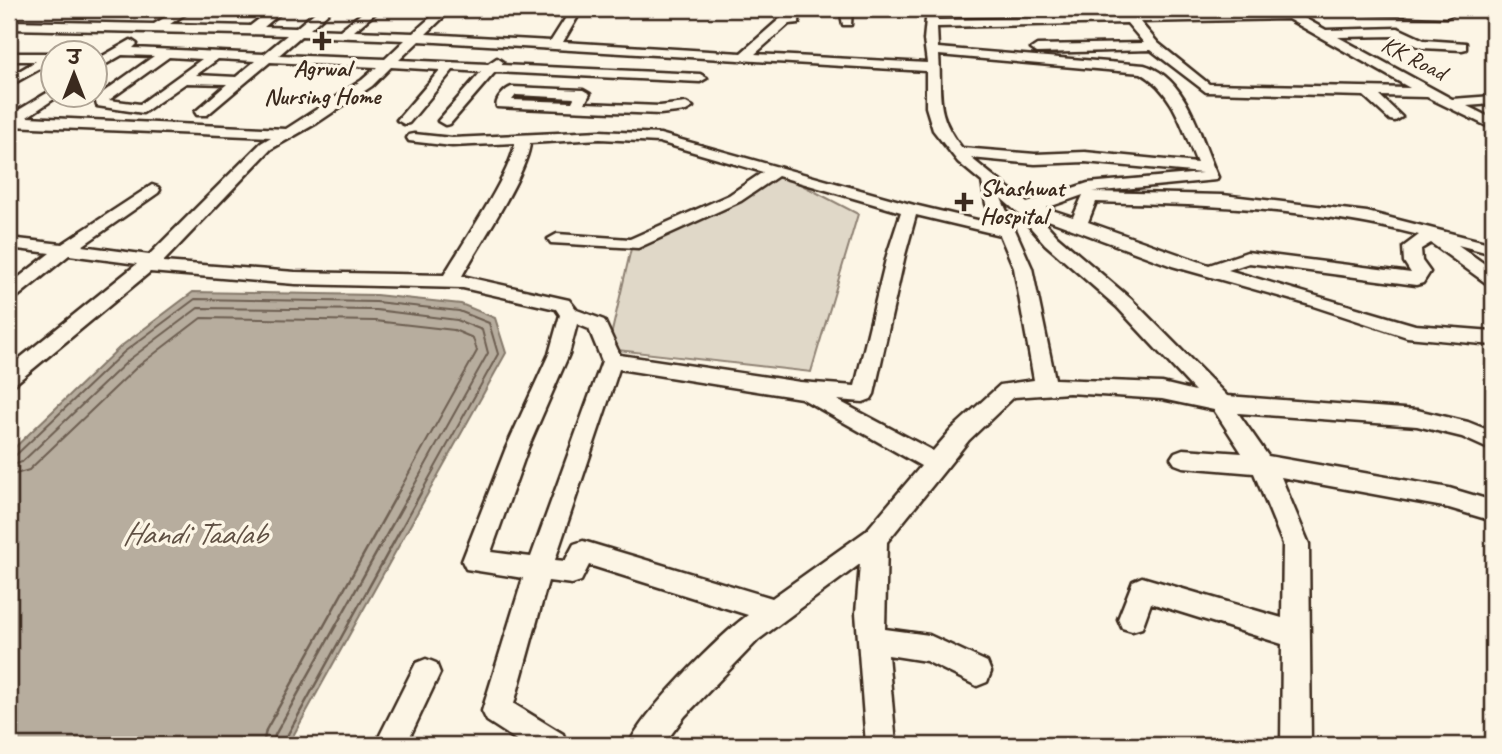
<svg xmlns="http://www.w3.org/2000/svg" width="1502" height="754" viewBox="0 0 1502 754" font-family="Caveat,'Playpen Sans Deva',sans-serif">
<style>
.green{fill:#e0d8c8;stroke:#8e8173;stroke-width:2}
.water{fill:#b7ad9e;stroke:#85796b;stroke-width:2}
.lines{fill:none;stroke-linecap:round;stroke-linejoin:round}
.shore-far1{stroke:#6d5e51;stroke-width:2}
.shore{stroke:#6d5e51;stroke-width:2.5}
.minor-casing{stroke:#3b2a1e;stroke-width:5}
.minor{fill:#fcf5e5;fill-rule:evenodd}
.poi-dot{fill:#3b2a1e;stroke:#fcf5e5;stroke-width:2.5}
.labels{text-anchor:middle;stroke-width:7;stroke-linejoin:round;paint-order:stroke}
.far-street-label{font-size:24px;fill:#3b2a1e;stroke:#fcf5e5}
.far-poi-label{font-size:24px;font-weight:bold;fill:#3b2a1e;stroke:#fcf5e5}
.water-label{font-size:32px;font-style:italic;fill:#605144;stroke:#fcf5e5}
</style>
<rect width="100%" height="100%" fill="#fcf5e5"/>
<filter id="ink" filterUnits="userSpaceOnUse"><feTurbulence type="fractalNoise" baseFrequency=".0143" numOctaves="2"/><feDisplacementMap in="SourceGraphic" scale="14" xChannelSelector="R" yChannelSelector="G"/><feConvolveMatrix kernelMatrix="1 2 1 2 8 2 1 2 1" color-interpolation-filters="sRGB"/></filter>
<g filter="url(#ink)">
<path class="green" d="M775 171 858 214 811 372 608 349 632 244Z"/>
<path class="water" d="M193 292 376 295 461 304 495 318 506 353 288 745H9V453L120 347Z"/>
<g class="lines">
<path class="shore-far1" d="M9 457 16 455 124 352 195 299 376 302 459 311 489 323 498 354 422 491
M9 466 22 462 130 359 198 308 376 310 457 320 482 330 488 353 411 491
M9 476 29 470 137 367 201 318 375 321 454 330 473 338 477 351 399 491"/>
<path class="shore" d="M263 745 266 730 400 489
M273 745 275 735 412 489
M282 745 423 489"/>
<defs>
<path id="minor" d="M179 9H193L170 24 250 26 272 9H285L264 27 296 28 319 9H332L310 29 340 30 367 9H380L354 31 413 33 440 9H452L426 34 551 41 570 11 574 10 580 13 563 42 741 53 782 17 789 16 788 9H800L799 23 789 24 755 54 927 63 924 40 927 9H939L938 20 1121 16 1118 12 1123 9 1133 15 1277 12 1274 9H1288L1326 30 1398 28 1424 40 1466 43V49L1462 50 1422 48 1396 36 1338 37 1452 99 1493 96V104L1467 106 1493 119V129L1427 97 1380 96 1402 117 1395 121 1390 120 1364 96 1206 92 1151 50 1037 53 1031 49 1037 45 1144 43 1127 23 937 27 938 48 1144 65C1189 78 1201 142 1218 177L1216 180 1092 192 1223 195 1367 212 1493 244V254L1458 245 1493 270V285L1486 283 1431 243 1421 249 1422 261 1430 272 1423 283 1416 285 1249 263 1228 270 1415 325 1493 331V345L1407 337 1310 305 1172 266 1040 217 1057 236 1131 299 1227 396 1417 410 1468 422 1493 432V451L1462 437 1417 426 1238 413 1268 456 1449 488 1493 501V521L1449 508 1281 477 1309 544 1311 745H1281L1282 644 1151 603 1142 628 1132 631 1122 628 1118 619 1133 581 1142 577 1282 618 1283 544 1254 473 1183 467 1175 464 1171 458 1175 452 1183 449 1242 453 1214 410 1162 399 1069 393 1014 397 969 440 887 542 885 629 929 635 987 662 991 672 987 682 977 686 926 661 888 655 896 745H866L856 613 860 564 758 640 685 716 663 745H629C640 715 720 635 748 615L589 565 581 581 572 584 548 581 514 704 563 734 567 745H524L487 721 482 711 523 578 466 569 462 561 506 448 549 354 560 315 556 309 463 288 295 284 150 272 16 383 9 385V367L137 264 69 255 16 298 9 300V285L50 253 9 248V238L62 244 152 185 158 187 160 190 158 193 82 246 149 255 261 143 271 137 10 126 9 116 52 90V94H59L57 97 27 117 286 129 362 80 377 67 270 62 207 115H197L195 112 227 84 186 83 143 113 97 106 95 98 154 56 122 55 94 71V61L131 40 137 44 133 48 264 54 287 35 9 29V21L154 24ZM1288 19 1410 88 1209 84 1158 43 1140 22ZM301 36 405 40 385 59 279 55ZM419 41 926 71V107L933 130 958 162 982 182 986 204 994 224 914 205 660 134 600 131 452 138 414 134 409 135 407 138 409 141 452 146 515 143C512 172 461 246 444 275L295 272 163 262 271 149 317 123 372 86 391 67 440 70 397 120 404 124 409 123 453 70 481 72 438 121 445 125 450 124 495 72 700 82 707 78 700 74 501 65 503 62 497 58 488 64 399 60ZM939 55 1141 73C1174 92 1183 130 1197 163L1085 152 1035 154 962 148C934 113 942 96 939 55ZM169 57 202 59 140 104 109 100ZM218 59 255 61 236 77 196 75ZM600 139 659 142 763 172 729 195 630 239 557 234 548 239 551 243 638 248 741 201 778 176 901 212 887 255 855 386 800 382 620 355 604 320 577 310 569 300 462 276C478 247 528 172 530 143ZM971 158 1035 164 1085 162 1202 173 1088 183 1027 203ZM1083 195 1073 217 1046 208ZM1001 198 1018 213 1045 244 1117 307 1195 391 1162 383 1055 379 1032 268ZM1096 202C1205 205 1313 208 1419 235L1403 247 1404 262 1411 273 1247 252 1209 265 1088 222ZM916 215 1000 235 1014 268 1034 380 1000 385 953 428 933 451 837 400 863 402 871 399 874 394 905 255ZM577 324 589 329 602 361 531 557 491 552 528 448 569 354ZM619 369 801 398 921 466 866 531 772 598 583 541 574 544 565 561 555 560Z
M840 9H852L851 25H843Z
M1319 9 1447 11 1453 14 1447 17 1325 12Z
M9 53H52V62L9 86V77L36 61H9Z
M512 87 583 90 590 94 585 103 660 106 686 103 693 107 686 111 660 114 497 107C494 101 505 89 512 87ZM516 95 574 98 572 102 512 100Z
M426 659 436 663 440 673 406 745H375L416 663Z"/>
</defs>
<use href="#minor" class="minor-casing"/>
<use href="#minor" class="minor"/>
</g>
</g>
<g class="poi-dot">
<path d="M318.5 30.5h7v7h7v7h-7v7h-7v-7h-7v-7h7z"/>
<path d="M960.5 191.5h7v7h7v7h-7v7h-7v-7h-7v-7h7z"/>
</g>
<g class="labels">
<g class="far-street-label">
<text transform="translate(1414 58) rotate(27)" y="8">KK Road</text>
</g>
<g class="far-poi-label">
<text x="322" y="76">Agrwal<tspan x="322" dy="28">Nursing Home</tspan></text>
<text x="980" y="196" text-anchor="start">Shashwat<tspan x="980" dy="28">Hospital</tspan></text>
</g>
<g class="water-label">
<text x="194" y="544">Handi Taalab</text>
</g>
</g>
<rect width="1502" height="754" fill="none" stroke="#fcf5e5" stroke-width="35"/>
<rect x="18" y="18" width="1467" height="719" fill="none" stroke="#3b2a1e" stroke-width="2.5" filter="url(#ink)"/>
<g transform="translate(74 74)"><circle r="33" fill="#fcf5e5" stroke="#afa495" stroke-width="2"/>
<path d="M0-5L12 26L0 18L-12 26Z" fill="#3b2a1e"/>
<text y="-10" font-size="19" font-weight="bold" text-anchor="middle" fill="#3b2a1e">उ</text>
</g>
</svg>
